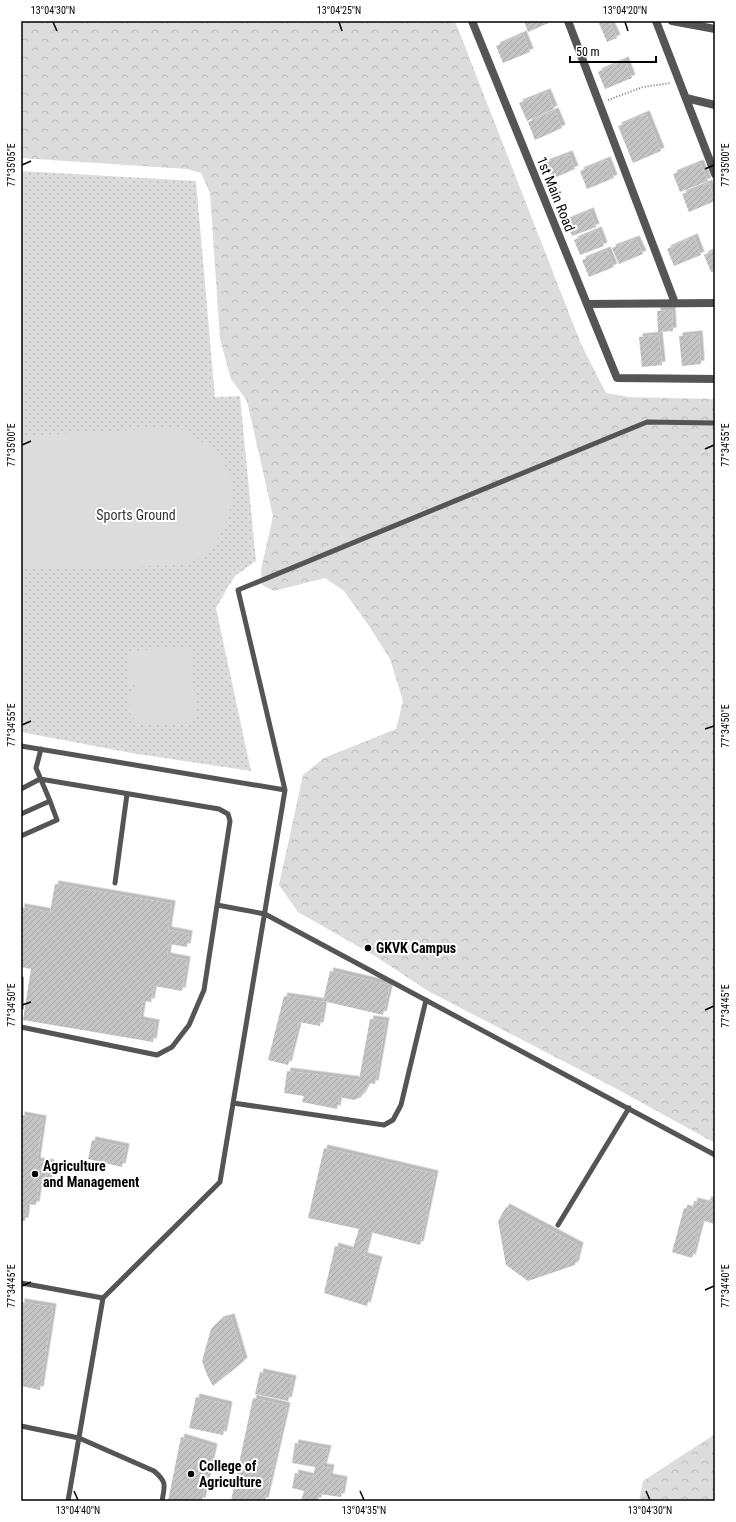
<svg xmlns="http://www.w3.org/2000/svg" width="736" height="1522" viewBox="0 0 736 1522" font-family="'Roboto Condensed',sans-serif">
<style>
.grass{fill:url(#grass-dots)}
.forest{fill:url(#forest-crowns)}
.pitch{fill:#dcdcdc}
.building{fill:url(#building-hatch);filter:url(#shadow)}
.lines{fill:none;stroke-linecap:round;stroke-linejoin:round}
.path{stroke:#777;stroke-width:2;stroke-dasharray:1 2;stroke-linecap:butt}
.lane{stroke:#555;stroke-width:5}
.street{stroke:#555;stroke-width:8}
.ticks{fill:none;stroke:#000;stroke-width:1.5}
.poi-dot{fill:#000;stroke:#fff;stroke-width:1.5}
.labels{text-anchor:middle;stroke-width:4;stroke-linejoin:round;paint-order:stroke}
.street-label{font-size:14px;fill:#000;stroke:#fff}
.park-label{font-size:14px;fill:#333;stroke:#fff}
.poi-label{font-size:14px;font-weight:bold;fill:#000;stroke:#fff;text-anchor:start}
.neatline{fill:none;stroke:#000;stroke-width:1.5}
.ticks-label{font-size:10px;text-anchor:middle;fill:#000}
</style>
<defs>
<pattern id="grass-dots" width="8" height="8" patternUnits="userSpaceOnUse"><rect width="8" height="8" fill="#dcdcdc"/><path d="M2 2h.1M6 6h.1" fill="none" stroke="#bbb" stroke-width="1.8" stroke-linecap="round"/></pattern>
<pattern id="forest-crowns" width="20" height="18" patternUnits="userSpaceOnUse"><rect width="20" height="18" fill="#dcdcdc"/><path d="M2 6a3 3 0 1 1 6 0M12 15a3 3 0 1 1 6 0" fill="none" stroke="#bbb"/></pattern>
<pattern id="building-hatch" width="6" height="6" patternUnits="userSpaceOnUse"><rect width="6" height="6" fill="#c4c4c4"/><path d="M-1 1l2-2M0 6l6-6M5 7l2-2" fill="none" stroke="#a7a7a7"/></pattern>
<filter id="shadow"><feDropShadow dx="3.5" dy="-3.5" stdDeviation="0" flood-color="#0004"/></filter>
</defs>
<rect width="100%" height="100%" fill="#fff"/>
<path class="grass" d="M21 171 196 181 215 397 240 396 256 561 235 576 228 587 216 608 251 771 131 753 21 732Z"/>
<path class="forest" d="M21 21H455L581 344 606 393 629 397 715 399V1143L615 1088 428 991 375 956 298 912 279 885 303 775 324 758 396 729 403 701 390 659 367 623 344 591 325 578 274 591 262 585 261 570 273 516 247 401 231 379 220 339 210 193 201 173 187 169 21 158Z
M715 1434V1501H639L643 1481Z"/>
<path class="pitch" d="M155 429C165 429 177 428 186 431 189 433 193 436 196 438 207 444 224 460 229 472 239 502 224 541 199 558 186 567 166 565 151 566 108 568 64 571 21 568V436Z
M191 647 193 682H189L194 688 196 712 188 722 139 723 130 714 129 694 135 685H129L127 651Z"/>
<path class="building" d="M524 21H553L528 32Z
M598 21H609L617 38 607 42Z
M523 34 530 52 503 63 496 46Z
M625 60 632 78 605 89 598 72Z
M547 92 554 109 527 121 519 103Z
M555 111 562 128 535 140 528 122Z
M646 114 661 151 633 163 618 126Z
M569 154 575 169 552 179 545 163Z
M607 160 614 178 587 189 580 171Z
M700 163 708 181 680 192 673 174Z
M709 183 715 201 689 212 682 194Z
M590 211 596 227 572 236 566 221Z
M598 230 604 246 580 255 574 240Z
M694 237 701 255 674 266 667 249Z
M636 239 643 254 619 264 612 248Z
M607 250 614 267 589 277 582 260Z
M715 250V271L711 272 704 255Z
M672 310 673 331 658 332 657 311Z
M699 334 701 364 682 366 679 336Z
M659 335 662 365 642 367 639 337Z
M55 884 172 904 168 930 189 934 187 947 169 944 167 956 187 960 182 991 154 986 151 1002 143 1001 140 1020 156 1023 153 1042 23 1020 31 969 21 967V907L50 912Z
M330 971 390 985 383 1015 323 1001Z
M284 996 324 1002 320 1026 299 1022 288 1065 268 1060Z
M370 1019 386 1021 375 1084 369 1083 361 1097 354 1100 339 1097 337 1109 302 1102 304 1096 284 1093 287 1071 359 1080Z
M21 1115 43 1119 37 1161 51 1163 48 1187 39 1185 36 1205 27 1204 25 1221H21Z
M92 1140 126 1147 122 1167 88 1159Z
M324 1148 435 1174 420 1245 370 1232 364 1256 379 1260 367 1306 324 1293 335 1246 352 1251 359 1229 308 1218Z
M708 1200 715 1202V1218L714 1224 702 1220 692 1258 672 1252 684 1208 692 1210 694 1201 706 1204Z
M506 1207 580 1246 575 1265 528 1281 506 1265 498 1221Z
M21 1302 53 1307 40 1390 21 1386Z
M231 1317 244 1361 213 1386 207 1375 202 1361 211 1329 220 1320Z
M260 1372 293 1379 288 1401 255 1394Z
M196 1397 229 1405 223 1435 189 1428Z
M253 1398 287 1406 265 1501H231Z
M181 1437 214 1447 202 1501H168Z
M295 1443 328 1449 323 1467 331 1468 329 1477 344 1480 341 1497 319 1494 318 1501H301L304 1491 292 1488 295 1473 313 1477 315 1467 292 1463Z"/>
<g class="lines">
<path class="path" d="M608 100 643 87 671 83"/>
<path class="lane" d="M21 746 285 790 220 1182 103 1298 68 1501
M21 789 40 779 219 809 228 814 230 821 204 990 189 1025 172 1047 157 1055 21 1027
M285 790 238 590 647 422 715 423
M21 814 50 801 36 768 41 749
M21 836 57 820 50 801
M115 883 127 794
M217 905 265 914 715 1155
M21 978V1008
M233 1103 384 1125 393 1120 401 1105 426 1000
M558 1225 629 1108
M21 1283 103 1298
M21 1426 79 1438 154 1471C167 1482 165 1485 162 1501"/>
<path class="street" d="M472 21 617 378 715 379
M568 21 675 303
M656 21 715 174
M672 21 715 29
M686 98 715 105
M587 304 715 303"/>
</g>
<path class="ticks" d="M53 22 57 31M339 22 342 31M625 22 628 31M22 165 31 161M705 169 714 165M22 445 31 441M705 449 714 445M22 725 31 721M705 729 714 726M22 1005 31 1002M705 1010 714 1006M22 1286 31 1282M705 1290 714 1286M74 1491 78 1500M360 1491 364 1500M646 1491 650 1500"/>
<g class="poi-dot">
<circle cx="368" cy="948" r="4"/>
<circle cx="35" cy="1174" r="4"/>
<circle cx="191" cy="1474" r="4"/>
</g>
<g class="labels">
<g class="street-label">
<text transform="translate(556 194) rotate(68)" y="5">1st Main Road</text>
</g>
<g class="park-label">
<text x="136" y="520">Sports Ground</text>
</g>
<g class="poi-label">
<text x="376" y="953">GKVK Campus</text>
<text x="43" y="1171">Agriculture<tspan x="43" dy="16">and Management</tspan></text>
<text x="199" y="1471">College of<tspan x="199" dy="16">Agriculture</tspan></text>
</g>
</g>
<rect width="736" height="1522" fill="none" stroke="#ffffff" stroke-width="44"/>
<path d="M570 56v6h86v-6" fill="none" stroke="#000000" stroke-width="2"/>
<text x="576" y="56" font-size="12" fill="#000000" stroke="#ffffff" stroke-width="3" paint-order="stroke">50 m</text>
<rect x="22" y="22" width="692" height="1478" class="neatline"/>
<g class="ticks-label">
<text x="53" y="14">13°04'30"N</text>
<text x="339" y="14">13°04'25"N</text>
<text x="625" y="14">13°04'20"N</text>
<text transform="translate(11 165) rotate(-90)" y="4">77°35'05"E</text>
<text transform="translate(725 165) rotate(-90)" y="4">77°35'00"E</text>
<text transform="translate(11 445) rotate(-90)" y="4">77°35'00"E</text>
<text transform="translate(725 445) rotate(-90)" y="4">77°34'55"E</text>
<text transform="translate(11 725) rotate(-90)" y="4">77°34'55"E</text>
<text transform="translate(725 726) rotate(-90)" y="4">77°34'50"E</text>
<text transform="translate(11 1005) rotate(-90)" y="4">77°34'50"E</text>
<text transform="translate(725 1006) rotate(-90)" y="4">77°34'45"E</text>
<text transform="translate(11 1286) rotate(-90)" y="4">77°34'45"E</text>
<text transform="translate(725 1286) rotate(-90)" y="4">77°34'40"E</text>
<text x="78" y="1514">13°04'40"N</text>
<text x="364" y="1514">13°04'35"N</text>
<text x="650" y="1514">13°04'30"N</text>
</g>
</svg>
